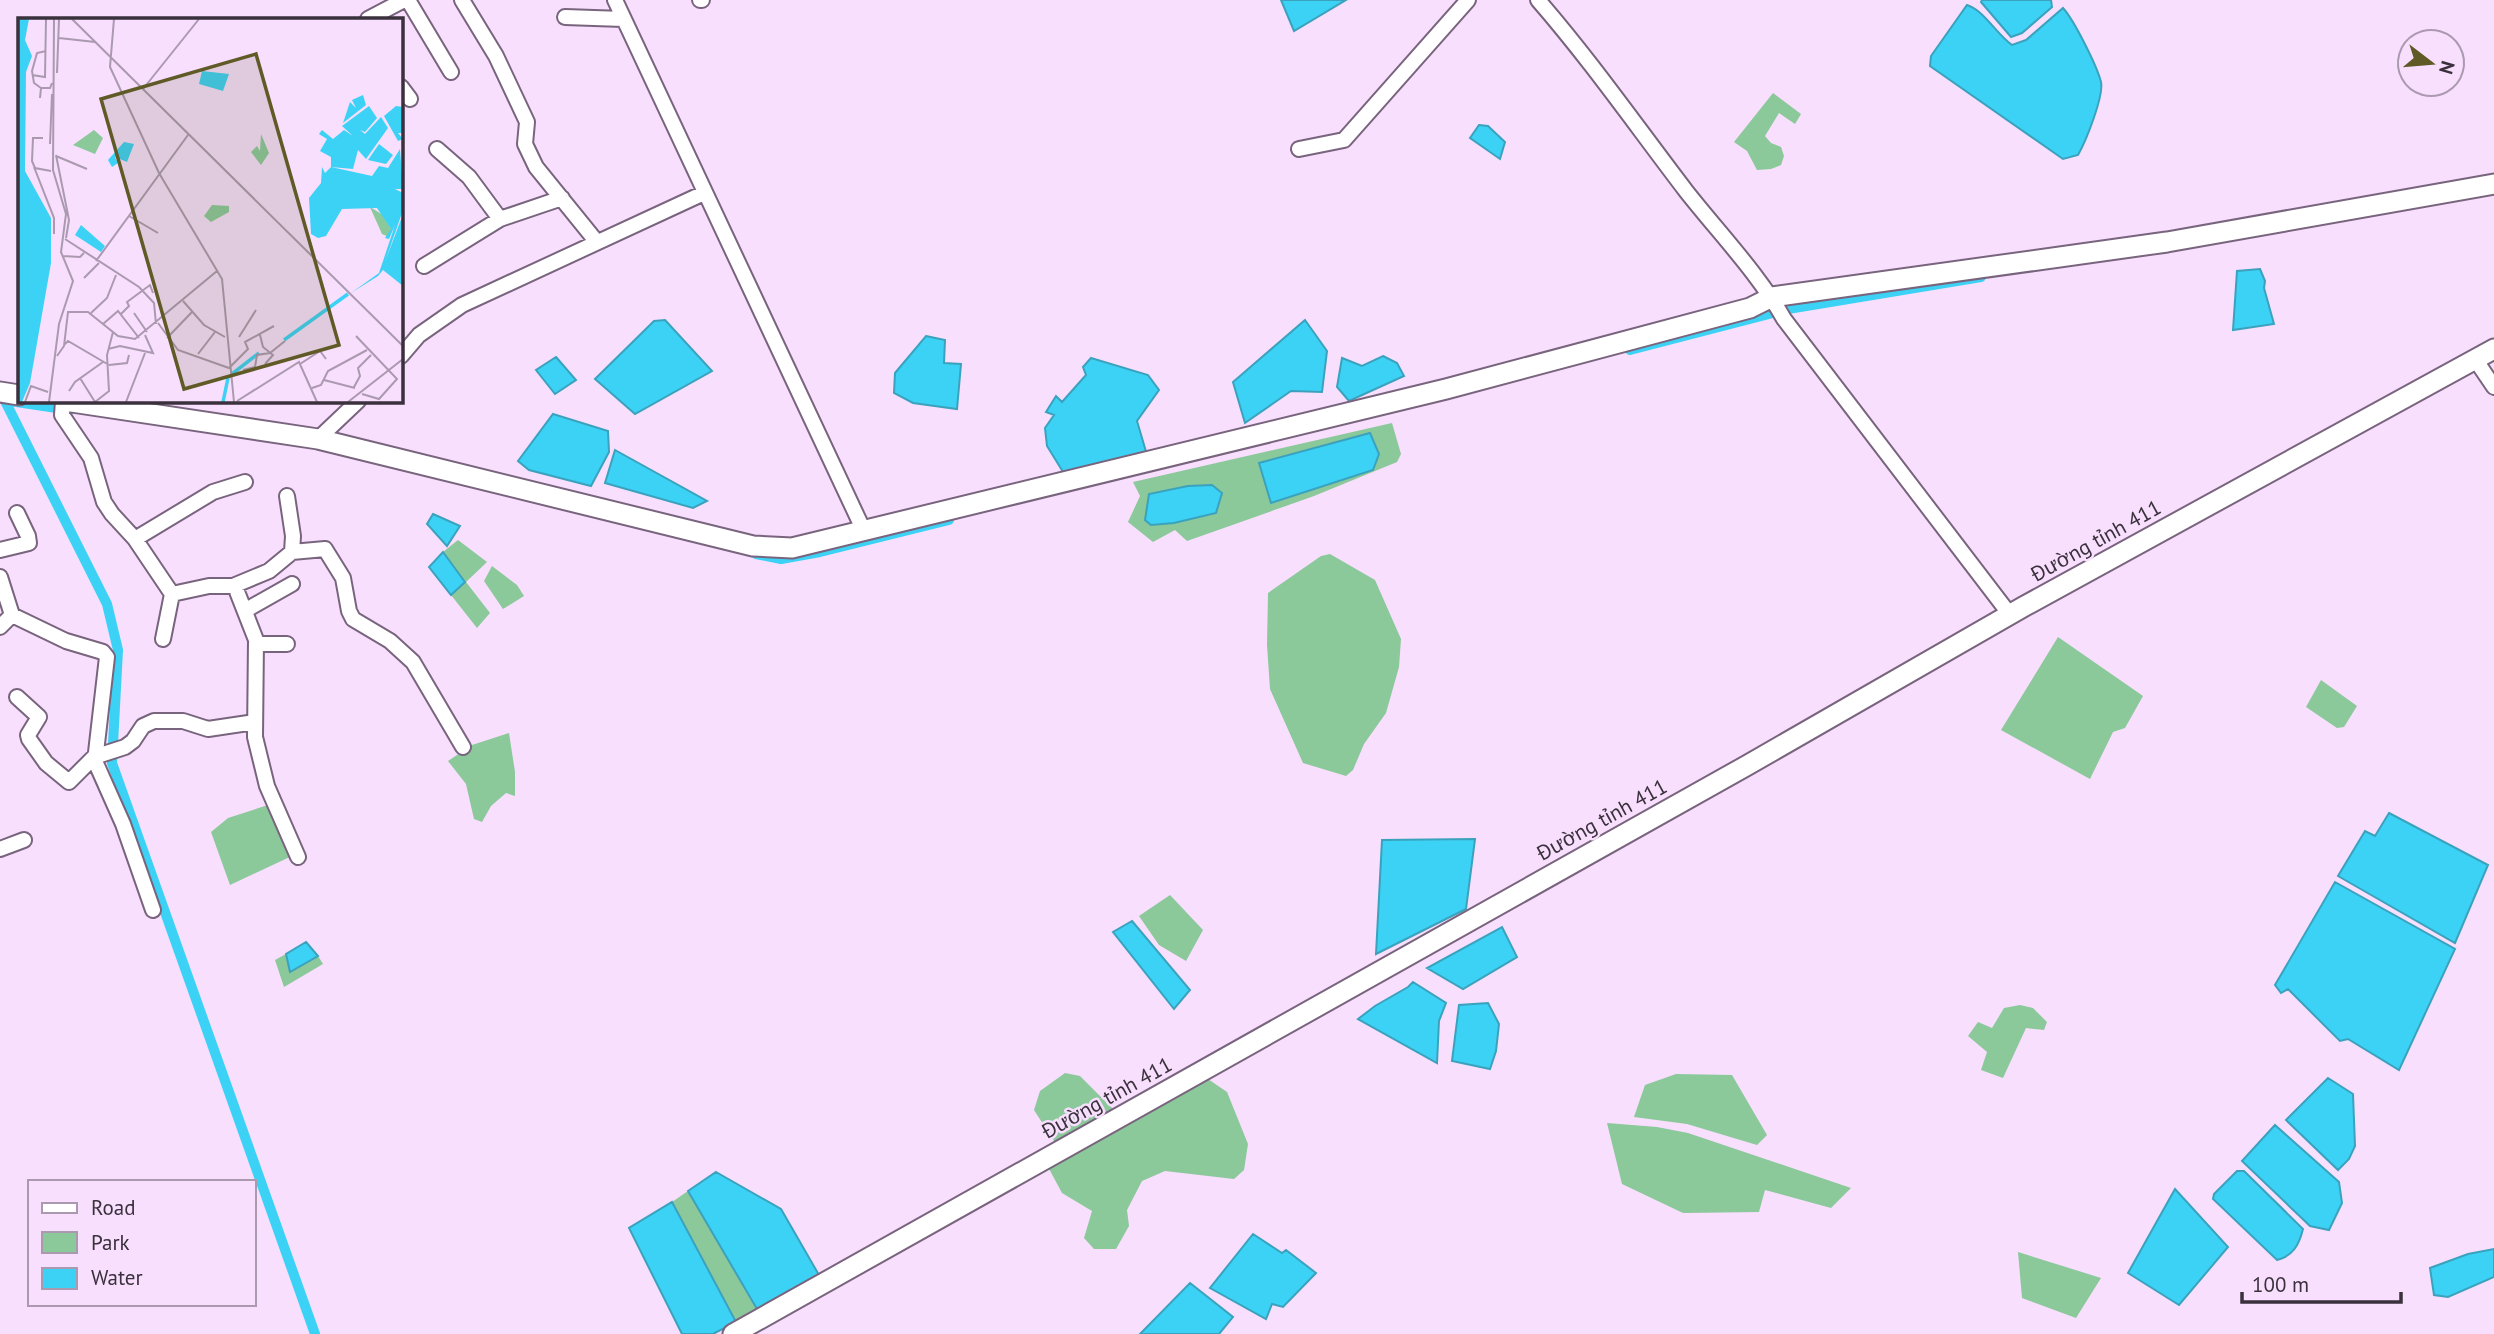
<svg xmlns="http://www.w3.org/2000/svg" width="2494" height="1334" viewBox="0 0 2494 1334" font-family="'PT Sans',sans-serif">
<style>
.green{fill:#8bc89a;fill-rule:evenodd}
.water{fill:#3cd2f5;stroke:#3ba2be;stroke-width:2}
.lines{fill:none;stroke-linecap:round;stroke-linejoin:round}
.canal{stroke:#3cd2f5;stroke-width:10}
.minor-casing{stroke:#79647e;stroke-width:18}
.major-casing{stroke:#79647e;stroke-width:23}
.minor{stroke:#fff;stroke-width:14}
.major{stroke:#fff;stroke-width:19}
.labels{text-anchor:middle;stroke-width:5;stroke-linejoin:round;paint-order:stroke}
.street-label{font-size:21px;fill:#3a313c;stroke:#f7dffd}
.inset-river{fill:none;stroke:#3cd2f5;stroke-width:3.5}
.inset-road{fill:none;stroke:#ab99b0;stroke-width:2}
.view{fill:#605a26;fill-opacity:0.15;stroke:#605a26;stroke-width:3.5}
.inset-edge{fill:none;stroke:#3a313c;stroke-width:3.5}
</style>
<rect width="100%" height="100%" fill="#f7dffd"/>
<path class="green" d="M1773 93 1801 114 1795 124 1779 113 1765 136 1771 143 1781 147 1784 156 1781 165 1771 169 1757 170 1747 151 1734 142Z
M1392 423 1401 454 1397 462 1314 496 1187 541 1175 530 1153 542 1128 522 1140 496 1133 482ZM1370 433 1379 454 1271 502 1260 463ZM1212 485 1222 493 1216 513 1174 523 1152 525 1188 486Z
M458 540 487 562 466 582 490 613 477 628 451 595 465 582 443 552Z
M1330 554 1375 580 1401 639 1399 667 1386 713 1364 744 1353 770 1346 776 1303 763 1270 689 1267 645 1268 593 1321 556Z
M492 566 517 585 524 596 503 609 484 581Z
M2058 637 2143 696 2125 728 2113 732 2090 779 2001 730Z
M2321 680 2357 706 2344 727 2337 728 2306 707Z
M509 733 515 772V796L506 793 491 806 482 822 474 819 466 784 448 761 472 745Z
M271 804 294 855 230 885 211 832 228 818Z
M1170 895 1203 930 1186 961 1159 945 1139 916Z
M286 954 291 971 318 956 323 964 284 987 275 960Z
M2020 1005 2033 1008 2047 1022 2044 1030 2026 1028 2003 1078 1981 1070 1987 1052 1968 1036 1978 1022 1992 1028 2004 1008Z
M1065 1073 1080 1076 1115 1111 1056 1144 1034 1110 1040 1091Z
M1676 1074 1732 1075 1767 1135 1757 1145 1687 1124 1634 1117 1645 1085Z
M1208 1079 1227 1092 1248 1144 1244 1170 1234 1179 1165 1171 1142 1181 1127 1210 1129 1226 1116 1249H1094L1084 1238 1092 1211 1062 1193 1047 1165Z
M1607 1123 1657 1127 1688 1133 1851 1188 1831 1208 1765 1190 1759 1212 1683 1213 1622 1184Z
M688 1191 757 1309 736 1322 672 1202Z
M2018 1252 2101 1278 2076 1318 2022 1298Z"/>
<path class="water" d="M1281 0H1346L1294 31Z
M1982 0H2051L2052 7 2022 33 2011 37 1981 2Z
M1967 5C1985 11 1996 34 2012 45L2026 40 2063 8C2074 20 2097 66 2101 82 2104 96 2086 141 2078 155L2063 159 1930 66 1931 56Z
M1479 125 1488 126 1505 142 1500 159 1470 138Z
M2260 269 2265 281 2264 288 2274 324 2233 330 2237 271Z
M665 320 712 371 635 414 595 379 654 321Z
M1305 320 1327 351 1322 392 1291 391 1245 423 1233 382Z
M926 336 945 340 944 363 961 364 957 409 913 403 894 393 895 373Z
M1383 356 1397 363 1404 376 1349 401 1337 387 1342 358 1362 366Z
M556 357 576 380 555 394 536 370Z
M1091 358 1148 375 1159 390 1137 421 1147 455 1063 472 1047 446 1045 428 1054 415 1046 412 1056 396 1062 402 1086 375 1083 367Z
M553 414 608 431 609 452 591 486 529 470 518 461Z
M1370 433 1379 454 1373 470 1271 503 1259 463Z
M615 450 707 501 693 508 605 483Z
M1212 485 1222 493 1216 513 1174 523 1151 525 1145 520 1149 494 1188 486Z
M433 514 460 526 447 546 427 524Z
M443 552 465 582 451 595 429 567Z
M2389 813 2488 865 2455 943 2338 876 2365 831 2375 836Z
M1475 839 1466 909 1376 954 1382 840Z
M2335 882 2455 949 2399 1070 2348 1039 2340 1041 2288 989 2281 993 2275 985Z
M1132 921 1190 990 1174 1009 1113 932Z
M1502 927 1517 957 1463 989 1427 968Z
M306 942 318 956 290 972 286 954Z
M1413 982 1446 1003 1439 1021 1437 1063 1358 1019 1375 1006 1408 987Z
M1488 1003 1499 1024 1496 1051 1490 1069 1452 1061 1459 1005Z
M2328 1078 2353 1094 2355 1146 2349 1159 2338 1170 2286 1120Z
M2275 1125 2339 1182 2342 1203 2329 1230 2310 1226 2242 1161Z
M2237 1171H2244L2303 1229C2299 1245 2293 1256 2277 1260L2213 1199 2214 1194Z
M716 1172 781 1209 819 1275 757 1309 688 1191Z
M2175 1189 2228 1247 2179 1305 2128 1273Z
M672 1202 736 1322 713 1334H682L629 1228Z
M1253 1234 1282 1253 1286 1250 1316 1273 1283 1307 1272 1304 1266 1319 1210 1288Z
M2494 1249V1277L2448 1297 2434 1295 2430 1268 2468 1254Z
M1190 1283 1233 1317 1219 1334H1140Z"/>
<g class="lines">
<path class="canal" d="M1630 350 1788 309 1981 277
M5 401 107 604 118 650 112 763 315 1334
M10 401 70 410
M756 554 781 559 820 552 949 520"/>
<defs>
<path id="minor" d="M408 0 451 72
M462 0 496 56 527 122 525 144 536 167 596 241
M615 0 863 529
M700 0H702
M1538 0C1591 61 1637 127 1686 191 1719 233 1758 273 1784 319L2011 616
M565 17 623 19
M368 19 404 0
M401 87 410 99
M437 149 469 177 500 219
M1299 149 1344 140 1468 0
M424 266 500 219 562 198
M401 356 419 335 462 305 704 193
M2475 359 2494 387
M63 401 62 415 91 458 104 502 112 514 135 539 172 594 209 586H233L236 589 256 640 255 737 267 786 298 857
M318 439 358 401
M135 539 213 492 245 482
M0 550 29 543 28 536 17 513
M292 552 325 549 343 578 349 611 353 619 390 641 413 662 463 747
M0 577 12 615 66 641 103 652 107 657 95 761 123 824 153 910
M233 586 269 571 292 552 293 536 287 496
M246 610 292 584
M0 627 12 615
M163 639 172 594
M256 644H287
M17 697 39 717 28 735 29 739 46 763 69 782 94 757 125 747 133 741 143 726 154 721H183L208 729 255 722
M0 849 24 840"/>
<path id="major" d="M0 392 19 395
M65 401 318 439 753 546 792 548 1446 389 1750 308 1772 297 2167 242 2494 184
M733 1334 1746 766 2023 607 2494 349"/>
</defs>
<use href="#minor" class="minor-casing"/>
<use href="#major" class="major-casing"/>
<use href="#minor" class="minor"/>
<use href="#major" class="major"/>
</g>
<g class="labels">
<g class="street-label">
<text transform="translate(2096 541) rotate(-29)" y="7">Đường tỉnh 411</text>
<text transform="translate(1602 820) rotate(-29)" y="7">Đường tỉnh 411</text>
<text transform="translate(1107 1098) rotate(-29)" y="7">Đường tỉnh 411</text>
</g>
</g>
<g transform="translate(18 18)">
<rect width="385" height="385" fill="#f7dffd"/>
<path d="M76 112 85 120 77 136 55 127ZM243 116 251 135 243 147 233 134 239 128 242 133ZM194 187 211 188V194L193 204 186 198ZM352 189 365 197 373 211 371 219 364 216Z" fill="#8bc89a"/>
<path d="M0 1H11L7 22 14 38 8 54 7 153 33 200V245L12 365 4 384H0ZM184 53 211 56 205 73 181 66ZM345 77 348 87 325 105 332 84 338 90 334 82ZM351 88 359 100 347 114 342 112 347 116 363 99 370 110 348 141 340 132 335 151 313 149V139L302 133 309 121 301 116 304 112 315 121 326 112 335 118 324 108ZM378 88 385 89V115H380L385 121 380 123 366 98ZM106 124 116 126 109 144 97 139 100 145 94 149 90 142ZM361 126 375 137 368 146 350 142ZM382 131 385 171H377L385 175V192L367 244 385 196V268L365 252 360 258 333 275 361 255 377 207 371 221 367 220 373 211 359 190 324 191 308 218 300 220 293 216 291 180 303 165 304 149 307 155 313 149 354 158 361 148 370 150ZM63 207 87 228 83 234 57 217Z" fill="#3cd2f5"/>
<path class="inset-river" d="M266 322 330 276M214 356 241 335M205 384 210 360"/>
<path class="inset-road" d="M54 1 385 328M96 1 92 49 141 155 204 261 216 384M41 20 77 24M39 55 41 1M14 57 27 59 28 1M23 70 16 65 14 53 19 35 28 33M125 71 181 1M22 80 23 70H32L34 65M25 120H15L14 143 17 150 33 153M32 126 34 76M38 137 51 202 48 220M38 138 69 151M16 149 36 200V216M111 198 140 215M47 221 121 269 136 285 138 306M45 238 62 239 66 235M78 243 170 117M66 260 81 245M165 283 186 307 207 319M73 295 89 280 98 257M116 295 129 314M103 296 111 288 109 284 132 267 135 275M140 305 160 332 211 350 230 331 227 324 256 308M85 306 100 293 121 320M242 317 245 329 255 337 247 346M338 318 379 361 361 381 344 376M221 319 238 292M149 320 174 294M46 327 50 323 91 347M90 331 102 328 135 335 127 317M180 336 197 314M39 338 46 328 50 294H70L100 318 117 321 199 253M282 346 302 333 308 341M91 347 109 345 111 337M225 352 237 349 239 337 252 335 267 323M62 360 77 384M306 362 337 370M336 369 342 358 340 350 353 337M294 370 303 367 310 353 349 332M51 373 57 364 85 344M219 383 281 344 299 384M7 384 13 368 30 374M31 384 41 306 55 263 43 234 48 196 35 152 36 1M77 384 91 373 89 337 95 314M108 384 127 335M330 384 385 341"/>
<path class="view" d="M238 36 321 327 166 371 83 81Z"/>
<rect width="385" height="385" class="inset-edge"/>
</g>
<rect x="28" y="1180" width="228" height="126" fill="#f7dffd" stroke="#ab99b0" stroke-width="2"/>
<rect x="42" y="1203" width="35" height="10" fill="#ffffff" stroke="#ab99b0" stroke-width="2"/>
<text x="91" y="1215" font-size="21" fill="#3a313c">Road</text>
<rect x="42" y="1232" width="35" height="21" fill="#8bc89a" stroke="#ab99b0" stroke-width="2"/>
<text x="91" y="1250" font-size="21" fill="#3a313c">Park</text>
<rect x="42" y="1268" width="35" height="21" fill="#3cd2f5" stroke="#ab99b0" stroke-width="2"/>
<text x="91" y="1285" font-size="21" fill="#3a313c">Water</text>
<g transform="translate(2431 63) rotate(106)"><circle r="33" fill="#f7dffd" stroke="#ab99b0" stroke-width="2"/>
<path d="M0-5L12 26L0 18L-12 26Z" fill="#605a26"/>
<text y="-10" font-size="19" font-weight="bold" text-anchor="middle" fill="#3a313c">N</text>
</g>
<path d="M2242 1292v10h159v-10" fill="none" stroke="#3a313c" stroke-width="3.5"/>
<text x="2252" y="1292" font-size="21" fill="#3a313c" stroke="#f7dffd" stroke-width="5" paint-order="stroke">100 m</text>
</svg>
